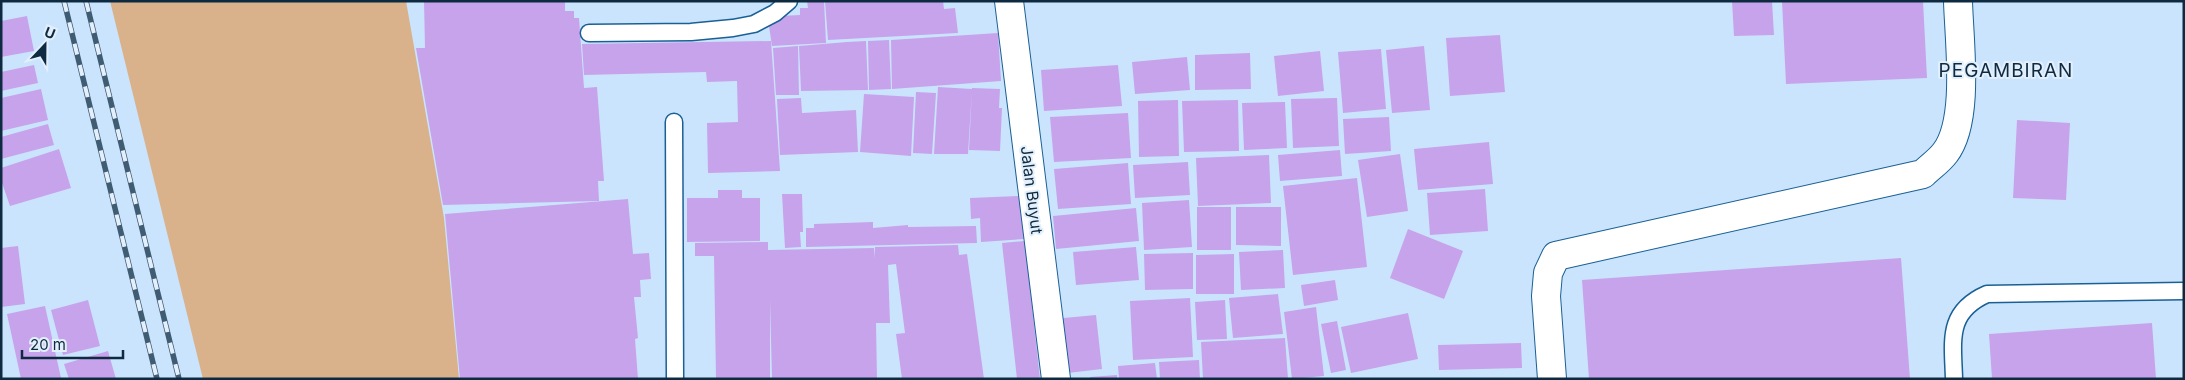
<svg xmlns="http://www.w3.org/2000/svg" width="2185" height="380" viewBox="0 0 2185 380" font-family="Inter,sans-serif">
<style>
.green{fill:#d9b18a}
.building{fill:#c7a3ec}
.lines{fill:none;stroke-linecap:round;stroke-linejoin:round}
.service-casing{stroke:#1a6095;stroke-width:19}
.minor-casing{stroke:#1a6095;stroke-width:30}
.tertiary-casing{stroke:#1a6095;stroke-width:30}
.service{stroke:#fff;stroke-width:16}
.minor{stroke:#fff;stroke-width:28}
.tertiary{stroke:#fff;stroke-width:28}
.rail-casing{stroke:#405c73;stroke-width:5.5}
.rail{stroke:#e3f0fc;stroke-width:4;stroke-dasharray:11;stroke-linecap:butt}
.labels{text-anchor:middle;stroke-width:4;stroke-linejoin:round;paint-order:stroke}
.street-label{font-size:16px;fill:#0e2a41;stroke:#e3f0fc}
.quarter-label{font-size:19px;letter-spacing:1px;fill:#0e2a41;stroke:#e3f0fc}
</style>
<rect width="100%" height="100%" fill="#cae4fd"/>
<path class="green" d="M110 1H406L444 218 459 379H203Z"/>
<path class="building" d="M424 1H565V11H574V18H579L584 88 597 87 604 181H598L599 201 443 205 416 48H425Z
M807 1H824L826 43 772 46 769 26 780 21V16L800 15V8H808Z
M825 1H943L944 9 955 8 958 33 828 40Z
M1732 1H1772L1774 35 1734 36Z
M1782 1H1923L1927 78 1786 84Z
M27 16 34 51 1 57V21Z
M998 33 1001 81 892 89 891 40Z
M1500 35 1505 92 1450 96 1446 38Z
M889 40 891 89 869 90 868 41Z
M771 41 780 171 708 173 707 123 738 122 737 81 707 82 706 72 584 75 582 44Z
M866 41 868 90 801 91 799 46 847 42V48V42Z
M798 46 799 95H776L773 48Z
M1424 46 1430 110 1392 113 1386 50Z
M1381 49 1386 109 1343 113 1338 52Z
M1320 51 1324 91 1278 96 1274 56Z
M1250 53 1251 89 1195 90V55Z
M1187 57 1190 90 1135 94 1132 62Z
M34 65 38 83 1 91V72Z
M1118 65 1122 106 1044 111 1041 70Z
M938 87 972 89 968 154H934Z
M972 88 1000 89 999 108H1002L1000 151 969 150Z
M41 89 48 120 1 131V98Z
M916 92 936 93 932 154 913 153Z
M864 94 914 97 911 156 860 152Z
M801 98 802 113 856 110 858 152 780 155 777 99Z
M1337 98 1339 146 1293 148 1291 99Z
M1178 100 1179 156 1139 157 1138 101Z
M1238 100 1239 151 1184 152 1182 101Z
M1285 102 1287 148 1244 150 1242 103Z
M1128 113 1131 158 1054 162 1050 117Z
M1389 117 1391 151 1345 154 1343 119Z
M2017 120 2070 123 2066 200 2013 198Z
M48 124 54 145 1 159V137Z
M1489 142 1493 184 1418 190 1414 149Z
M59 149 71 188 10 206 1 180V168Z
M1340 150 1342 176 1280 181 1278 155Z
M1400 154 1408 211 1367 217 1358 160Z
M1269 155 1271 203 1198 206 1196 158Z
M1188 162 1190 195 1135 198 1133 165Z
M1128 163 1131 204 1058 209 1054 169Z
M1357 178 1367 267 1293 275 1283 186Z
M1485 189 1488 231 1430 235 1427 193Z
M718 190H742V198H760V241L687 242V198H718Z
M782 194H802L803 232H800L801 247 785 248Z
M1020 196 1024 239 981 242 980 218 971 219 970 198Z
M628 199 633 254 649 253 651 279 640 280 641 297H634L638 338 635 339 638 379H460L445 214Z
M1189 200 1192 247 1144 250 1142 203Z
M1197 207H1231V250H1197Z
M1236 207H1281V246L1236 245Z
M1136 208 1139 241 1056 249 1053 216Z
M873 222V228L908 225V227L976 226 977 243 806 247V228H814V224Z
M1408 229 1463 251 1444 299 1390 278Z
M1025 241 1040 379H1017L1002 243Z
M768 242V250L874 248 875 258V247L958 245 959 255 967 254 984 379H902L896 334 905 333 896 264 888 265 890 323H876L877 379H772L770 300V379H716L714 256H695V243Z
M18 246 25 304 1 307V248Z
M1136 247 1139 280 1076 285 1073 252Z
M1283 250 1285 288 1241 290 1239 252Z
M1193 253V289L1145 290 1144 254Z
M1234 254V294H1196V255Z
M1901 258 1910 379H1589L1582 280Z
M1335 280 1338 300 1304 306 1301 285Z
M1278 294 1283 334 1233 338 1229 298Z
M1190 298 1193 357 1133 360 1130 301Z
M88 300 100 346 63 355 51 310Z
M1225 300 1227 339 1197 340 1195 302Z
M45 306 61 378 21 379 7 314Z
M1316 307 1324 376 1292 379 1284 312Z
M1408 313 1418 359 1351 373 1341 327Z
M1096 315 1102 369 1059 374 1053 319Z
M1337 321 1346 370 1331 373 1321 324Z
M2152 323 2156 379H1992L1989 334Z
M1285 338 1288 379H1203L1201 342Z
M1521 343 1522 368 1439 370 1438 345Z
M108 351 116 379H69L64 364Z
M1199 360 1200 379H1160L1159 362Z
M1155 363 1157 379H1119L1118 366Z
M1117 375V379H1090V377Z"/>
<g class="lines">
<defs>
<path id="service" d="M589 33 691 32 733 28 754 24 775 13 789 1
M674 122 675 379
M1954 379C1953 341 1946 312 1987 294L2184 291"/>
<path id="minor" d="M1552 379 1546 296 1548 273 1556 256 1923 174C1930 167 1939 161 1945 153 1970 121 1959 41 1958 1"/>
<path id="tertiary" d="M1009 1 1056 379"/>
</defs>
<use href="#service" class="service-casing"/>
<use href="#minor" class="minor-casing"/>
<use href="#tertiary" class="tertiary-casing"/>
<use href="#service" class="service"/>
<use href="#minor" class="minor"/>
<use href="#tertiary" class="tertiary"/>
<defs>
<path id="rail" d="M64 1 157 379
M86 1 179 379"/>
</defs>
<use href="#rail" class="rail-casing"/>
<use href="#rail" class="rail"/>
</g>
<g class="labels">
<g class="street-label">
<text transform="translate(1032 190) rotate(83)" y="6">Jalan Buyut</text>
</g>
<g class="quarter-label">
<text x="2006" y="77">PEGAMBIRAN</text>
</g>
</g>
<rect width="2185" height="380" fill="none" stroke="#0e2a41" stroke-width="5"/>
<g transform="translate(45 45) rotate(22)" stroke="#e3f0fc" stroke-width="4" paint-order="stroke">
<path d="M0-4L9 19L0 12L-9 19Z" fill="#0e2a41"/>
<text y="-8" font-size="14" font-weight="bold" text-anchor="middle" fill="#0e2a41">U</text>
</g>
<path d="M22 350v8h101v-8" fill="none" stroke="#0e2a41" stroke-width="2.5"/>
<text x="30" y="350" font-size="15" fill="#0e2a41" stroke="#e3f0fc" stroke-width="4" paint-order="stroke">20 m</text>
</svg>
